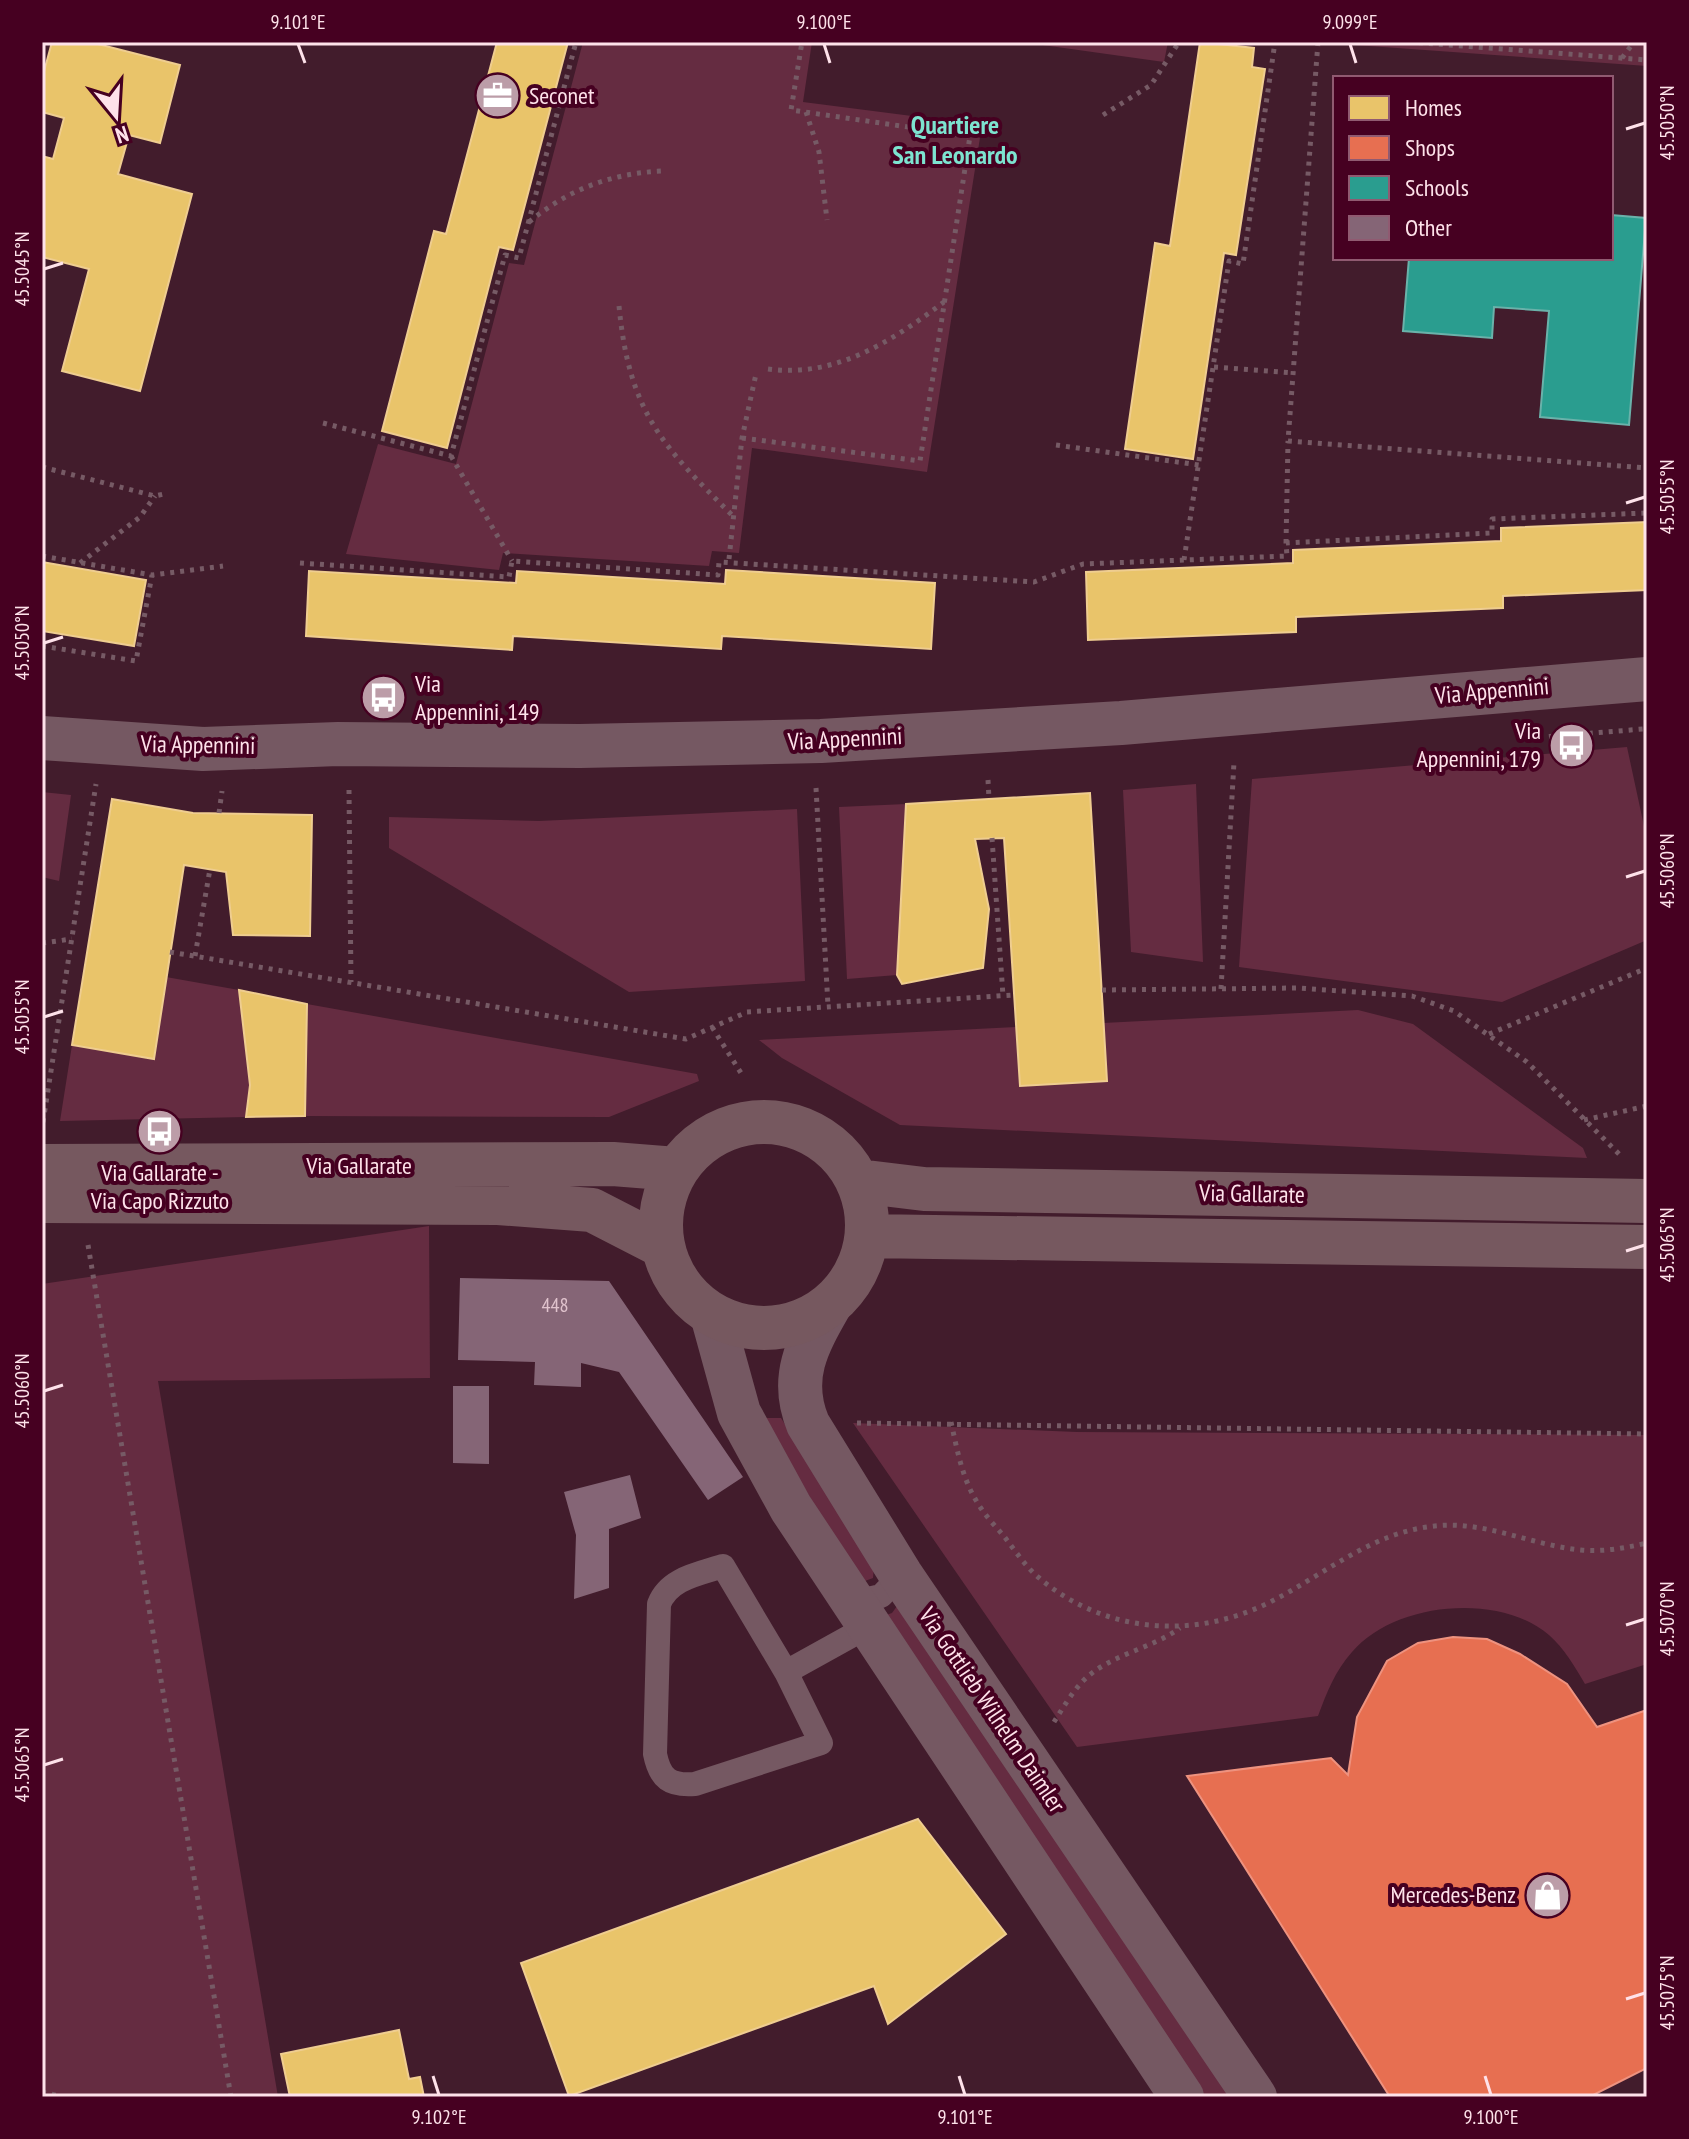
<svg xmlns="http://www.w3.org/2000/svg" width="1689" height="2139" viewBox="0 0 1689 2139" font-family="'PT Sans Narrow',sans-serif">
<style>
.green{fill:#652c41}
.homes{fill:#e9c46a;stroke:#efcd90;stroke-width:2}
.shops{fill:#e76f51;stroke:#ee927f;stroke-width:2}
.schools{fill:#2a9d8f;stroke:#6ab2aa;stroke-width:2}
.building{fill:#856576}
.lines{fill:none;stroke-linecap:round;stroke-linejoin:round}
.path{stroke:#765a65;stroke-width:5;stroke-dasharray:4 6;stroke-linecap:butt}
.lane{stroke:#755862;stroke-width:24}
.street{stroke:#755862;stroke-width:44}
.primary{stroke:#76585f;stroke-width:44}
.ticks{fill:none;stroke:#fee2ea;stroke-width:3}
.labels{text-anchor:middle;stroke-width:8;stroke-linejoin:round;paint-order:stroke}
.number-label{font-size:20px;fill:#e0c3cd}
.poi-label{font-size:24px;fill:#fee2ea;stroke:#460021;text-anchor:start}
.street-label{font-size:24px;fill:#fee2ea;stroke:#460021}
.neighbourhood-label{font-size:26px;font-weight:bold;fill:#7de3d0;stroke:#460021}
.neatline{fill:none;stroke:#fee2ea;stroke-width:3}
.ticks-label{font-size:20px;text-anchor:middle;fill:#fee2ea}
</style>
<rect width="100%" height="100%" fill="#421c2c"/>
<path class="green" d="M583 42H812L803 102 982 125 927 472 752 448 739 553 712 551 709 566 503 553 499 570 346 554 378 444 456 464 509 263 524 265Z
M1021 42H1168L1164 62Z
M1313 42H1647V66L1327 43Z
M1627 747 1647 840V940L1502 1002 1239 967 1252 779Z
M1196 784 1203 962 1131 952 1123 790Z
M42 792 71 795 59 881 42 877Z
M906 804 897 975 847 979 839 807Z
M797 809 805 981 629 992 389 848V817L539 821Z
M166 977 239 990 250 1085 246 1117 60 1121 72 1045Z
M307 1004 697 1074 699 1081 609 1117 305 1116Z
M1358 1010 1413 1024 1583 1148 1587 1158 900 1125 782 1058 759 1040 1016 1027 1020 1086 1107 1081 1103 1023Z
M429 1226 430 1378 158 1381 278 2097H42V1284Z
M763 1418H781L874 1566 873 1578 865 1581 856 1575Z
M853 1423 1077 1432 1647 1435V1664L1585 1684C1575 1667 1564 1648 1549 1635 1499 1592 1394 1602 1352 1652 1335 1671 1327 1692 1318 1716L1077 1747Z
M900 1602 1232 2097H1201L886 1615 892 1613Z"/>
<path class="homes" d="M52 42H90L180 65 160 143 129 135 118 174 192 194 140 391 62 371 89 269 42 257V156L53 159 64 118 42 112V79Z
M497 42H568L513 250 499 247 447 448 382 431 434 231 446 234Z
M1200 42 1254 48 1252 67 1265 69 1236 255 1224 253 1193 459 1125 449 1155 243 1170 246Z
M1647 522V590L1503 596V608L1296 617V632L1088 640 1086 572 1293 563V550L1501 541V528Z
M42 562 146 580 134 646 42 631Z
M726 570 935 583 931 649 722 636 721 649 513 636 512 650 306 636 309 571 516 583 517 571 725 584Z
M1090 793 1107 1081 1020 1086 1004 838 975 839 989 909 983 968 902 984 897 975 906 804Z
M112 799 193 813 312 815 310 936 233 935 226 872 184 865 154 1059 72 1045Z
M239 990 307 1004 305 1116 246 1117 250 1085Z
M918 1819 1006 1934 888 2024 874 1986 569 2096 521 1963Z
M399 2030 409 2079 420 2077 424 2097H290L281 2054Z"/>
<path class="shops" d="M1453 1637 1487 1639 1520 1654 1567 1684 1597 1727 1647 1710V2068L1593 2095 1595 2097H1390L1187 1776 1331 1758 1348 1775 1357 1717 1387 1661 1418 1643Z"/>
<path class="schools" d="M1611 215 1646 218 1629 425 1540 417 1549 311 1494 307 1492 338 1403 331 1409 258H1611Z"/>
<path class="building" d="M460 1278 609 1281 743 1477 708 1500 619 1372 581 1363V1387L534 1385 535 1362 458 1360Z
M453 1386H489V1464L453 1463Z
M630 1475 641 1518 609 1529V1588L574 1599 576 1535 564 1492Z"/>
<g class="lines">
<path class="path" d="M1318 42 1288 441 1647 468
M1409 42 1647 60
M1622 58 1634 42
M806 112 819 152 827 220
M1103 115 1151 85 1179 42
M529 222C569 189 612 173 663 171
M619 306C629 411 661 445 733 516
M1214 367 1294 373
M768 369C836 378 892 341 944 302
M323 423 451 456 505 255 519 258 576 42
M742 438 920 461 970 136 791 110 802 42
M1056 445 1199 465
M451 456 512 561
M42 467 155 496 164 494
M1286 543 1288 441
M42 556 152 575 223 566
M729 559 742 438 756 374
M1184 560 1229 261 1243 264 1275 42
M80 563 140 517 155 496
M300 563 509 577 512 561 718 575 719 562 1034 582 1083 564 1287 556 1286 543 1492 533V519L1647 513
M42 646 136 661 152 575
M1519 739 1643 729
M988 780 989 799
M816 788 828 1006
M349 790 351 982
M219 813 222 791
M992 838 1003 996
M42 943 72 939
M170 952 686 1039 747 1012 1014 995
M195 956 210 869
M1221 989 1234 762
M1102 990 1298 988 1412 996 1454 1011 1527 1062 1622 1157
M712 1027 741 1073
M1489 1034 1647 968
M1584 1120 1647 1106
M43 1122 96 784
M88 1245 231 2097
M951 1422C957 1449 962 1478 977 1502 984 1514 994 1525 1003 1535 1014 1549 1025 1566 1038 1577 1102 1632 1189 1640 1264 1605 1319 1579 1365 1536 1427 1527 1481 1518 1529 1545 1581 1550 1604 1552 1625 1548 1647 1543
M857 1423 1647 1434
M1054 1722C1063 1708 1072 1692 1084 1680 1109 1655 1151 1649 1180 1628
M42 2092 64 2097"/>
<path class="lane" d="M723 1566 786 1672 821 1743 695 1784C670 1786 660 1779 655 1754L659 1604C669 1578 699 1574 723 1566Z
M851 1603 881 1596 901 1575
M786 1672 869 1626"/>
<path class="street" d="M42 738 203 749 338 744 580 746 821 741 1121 723 1647 679
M830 1305C807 1345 789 1378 808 1424L901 1575 1255 2097
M712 1315 739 1413 791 1508 1182 2097"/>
<path class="primary" d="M661 1225a103 103 0 1 1 206 0a103 103 0 1 1-206 0Z
M42 1166 613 1164 676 1169
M858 1181 924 1189 1647 1201
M42 1201 498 1203 592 1210 662 1246
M867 1236 1647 1247"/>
</g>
<path class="ticks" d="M298 44 305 63M824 44 830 63M1350 44 1356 63M1626 129 1645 123M44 269 63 263M1626 503 1645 497M44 643 63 637M1626 877 1645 871M44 1017 63 1011M1626 1251 1645 1245M44 1391 63 1385M1626 1625 1645 1619M44 1765 63 1759M1626 1999 1645 1993M433 2076 439 2095M959 2076 965 2095M1485 2076 1491 2095"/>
<defs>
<symbol id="office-disc" viewBox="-11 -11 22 22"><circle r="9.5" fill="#bc9da8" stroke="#460021"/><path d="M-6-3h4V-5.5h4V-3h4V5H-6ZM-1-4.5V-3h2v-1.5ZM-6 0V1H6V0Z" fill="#fff"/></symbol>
<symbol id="bus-disc" viewBox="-11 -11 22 22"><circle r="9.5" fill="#bc9da8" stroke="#460021"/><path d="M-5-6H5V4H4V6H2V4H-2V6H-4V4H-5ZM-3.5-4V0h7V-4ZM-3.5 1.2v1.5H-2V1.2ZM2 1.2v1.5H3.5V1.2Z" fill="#fff"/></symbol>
<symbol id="shop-disc" viewBox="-11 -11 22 22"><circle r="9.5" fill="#bc9da8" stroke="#460021"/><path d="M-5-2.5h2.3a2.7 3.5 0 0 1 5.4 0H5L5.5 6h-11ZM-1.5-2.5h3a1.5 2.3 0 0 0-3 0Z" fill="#fff"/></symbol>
</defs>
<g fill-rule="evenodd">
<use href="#office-disc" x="472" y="70" width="51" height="51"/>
<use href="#bus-disc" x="358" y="672" width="51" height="51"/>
<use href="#bus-disc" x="1546" y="720" width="51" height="51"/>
<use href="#bus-disc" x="134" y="1106" width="51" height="51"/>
<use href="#shop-disc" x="1522" y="1870" width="51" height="51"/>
</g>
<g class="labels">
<g class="number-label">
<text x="555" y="1312">448</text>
</g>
<g class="poi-label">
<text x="529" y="104">Seconet</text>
<text x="415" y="692">Via<tspan x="415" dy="28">Appennini, 149</tspan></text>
<text x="1541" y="739" text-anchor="end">Via<tspan x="1541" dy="28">Appennini, 179</tspan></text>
<text x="160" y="1181" text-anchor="middle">Via Gallarate -<tspan x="160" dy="28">Via Capo Rizzuto</tspan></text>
<text x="1516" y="1903" text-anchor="end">Mercedes-Benz</text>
</g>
<g class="street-label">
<text transform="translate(1492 691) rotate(-5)" y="8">Via Appennini</text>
<text transform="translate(845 739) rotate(-3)" y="8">Via Appennini</text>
<text transform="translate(198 745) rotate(1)" y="8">Via Appennini</text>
<text x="359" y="1174">Via Gallarate</text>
<text transform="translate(1252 1194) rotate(1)" y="8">Via Gallarate</text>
<text transform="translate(992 1710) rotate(56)" y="8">Via Gottlieb Wilhelm Daimler</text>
</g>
<g class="neighbourhood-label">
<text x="955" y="134">Quartiere<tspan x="955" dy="30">San Leonardo</tspan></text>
</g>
</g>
<rect width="1689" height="2139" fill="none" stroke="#460021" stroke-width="88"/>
<rect x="1333" y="76" width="280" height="184" fill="#460021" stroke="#905a71" stroke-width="2"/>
<rect x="1349" y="96" width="40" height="24" fill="#e9c46a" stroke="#905a71" stroke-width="2"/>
<text x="1405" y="116" font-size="24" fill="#fee2ea">Homes</text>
<rect x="1349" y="136" width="40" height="24" fill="#e76f51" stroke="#905a71" stroke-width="2"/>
<text x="1405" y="156" font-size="24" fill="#fee2ea">Shops</text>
<rect x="1349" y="176" width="40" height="24" fill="#2a9d8f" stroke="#905a71" stroke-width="2"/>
<text x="1405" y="196" font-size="24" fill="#fee2ea">Schools</text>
<rect x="1349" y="216" width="40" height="24" fill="#856576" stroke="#905a71" stroke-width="2"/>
<text x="1405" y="236" font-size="24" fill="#fee2ea">Other</text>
<g transform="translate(116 116) rotate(162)" stroke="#460021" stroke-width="6" paint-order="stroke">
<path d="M0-6L14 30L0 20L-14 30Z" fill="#fee2ea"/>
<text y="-12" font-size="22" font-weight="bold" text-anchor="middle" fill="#fee2ea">N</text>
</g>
<rect x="44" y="44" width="1601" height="2051" class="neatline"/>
<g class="ticks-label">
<text x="298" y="29">9.101°E</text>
<text x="824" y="29">9.100°E</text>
<text x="1350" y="29">9.099°E</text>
<text transform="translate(1667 123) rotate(-90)" y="7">45.5050°N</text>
<text transform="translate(22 269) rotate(-90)" y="7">45.5045°N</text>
<text transform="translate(1667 497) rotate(-90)" y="7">45.5055°N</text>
<text transform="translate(22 643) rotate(-90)" y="7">45.5050°N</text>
<text transform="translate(1667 871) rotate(-90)" y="7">45.5060°N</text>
<text transform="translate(22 1017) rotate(-90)" y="7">45.5055°N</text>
<text transform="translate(1667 1245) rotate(-90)" y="7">45.5065°N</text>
<text transform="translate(22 1391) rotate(-90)" y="7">45.5060°N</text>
<text transform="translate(1667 1619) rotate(-90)" y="7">45.5070°N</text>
<text transform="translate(22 1765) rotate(-90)" y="7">45.5065°N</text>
<text transform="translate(1667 1993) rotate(-90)" y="7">45.5075°N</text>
<text x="439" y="2124">9.102°E</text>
<text x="965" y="2124">9.101°E</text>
<text x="1491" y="2124">9.100°E</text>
</g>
</svg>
